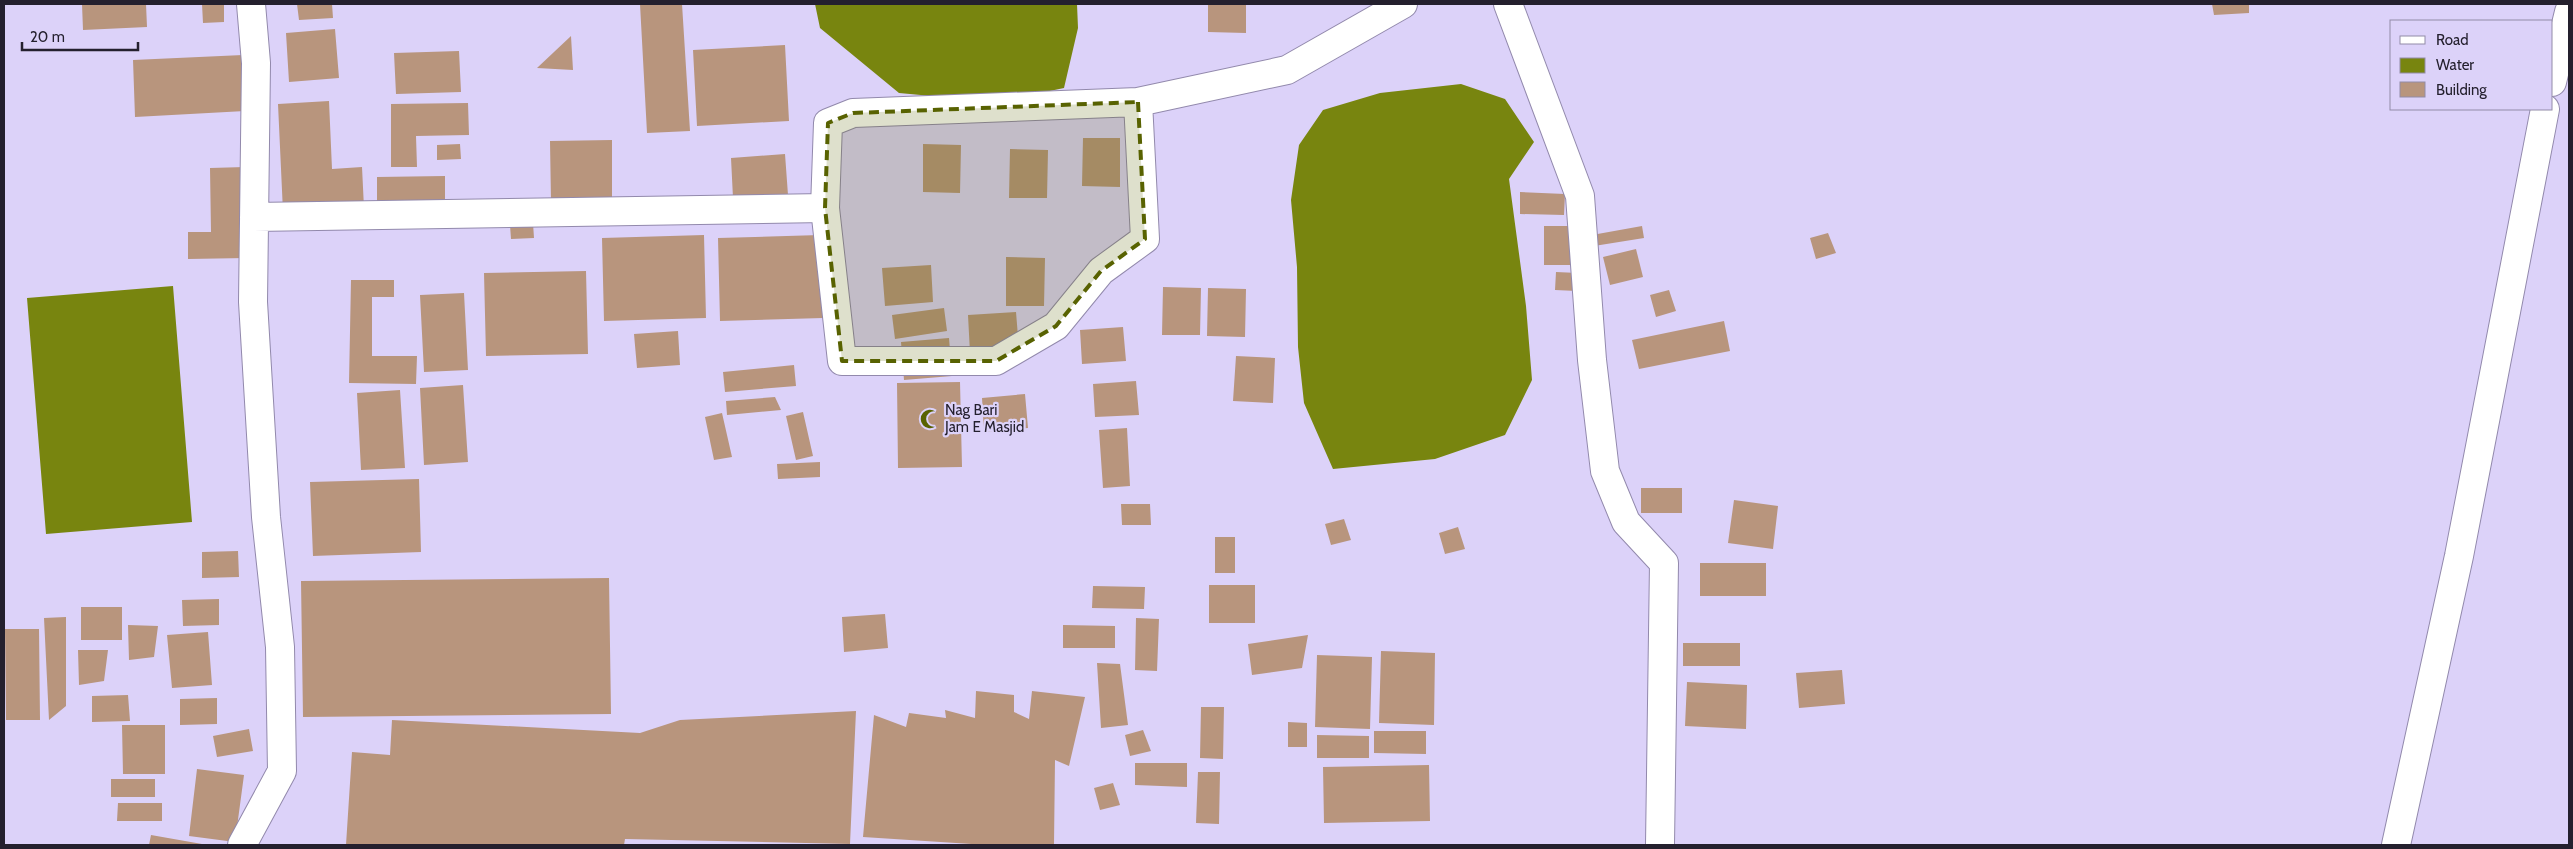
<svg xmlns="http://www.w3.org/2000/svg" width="2573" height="849" viewBox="0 0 2573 849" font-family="Cabin,sans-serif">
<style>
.water{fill:#78850f}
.building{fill:#b8957d}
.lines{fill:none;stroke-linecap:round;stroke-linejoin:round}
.minor-casing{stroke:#9289ac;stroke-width:30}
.minor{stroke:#fff;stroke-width:28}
.marked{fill:#586201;fill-opacity:0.2;stroke:#586201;stroke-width:4;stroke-dasharray:10 6;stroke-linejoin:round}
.labels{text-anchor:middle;stroke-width:4.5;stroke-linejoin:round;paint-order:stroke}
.poi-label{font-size:15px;fill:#24202e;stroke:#dcd2f9;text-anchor:start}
</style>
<rect width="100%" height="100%" fill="#dcd2f9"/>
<path class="water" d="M815 4H1077L1078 28 1064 88 997 102 899 93 820 28Z
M1461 84 1505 99 1534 142 1509 179 1526 306 1532 380 1505 435 1435 459 1333 469 1304 403 1298 347 1297 267 1291 200 1299 145 1323 110 1380 93Z
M173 286 192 522 46 534 27 298Z"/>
<path class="building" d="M82 4H146L147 27 83 30Z
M202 4H224V22L203 23Z
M297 4H332L333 18 299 20Z
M640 4H682L690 131 647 133Z
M1208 4 1246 5V33L1208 32Z
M2212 4H2249V13L2214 15Z
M335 29 339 78 289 82 286 33Z
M571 36 573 70 537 68Z
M785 45 789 121 697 126 693 50Z
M459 51 461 92 396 94 394 53Z
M243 55 245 111 135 117 133 60Z
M329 101 332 169 362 167 364 208 283 212 278 104Z
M468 103 469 135 416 136 417 167H391V104Z
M1083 138H1120V187L1082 186Z
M612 140V202H551L550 141Z
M460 144 461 159 437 160V145Z
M923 144 961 145 960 193 923 192Z
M1010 149 1048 150 1047 198H1009Z
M785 154 788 195 733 198 731 158Z
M245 167 246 258 188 259V232H211L210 168Z
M445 176V208L377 210V177Z
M1520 192 1565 194 1564 215 1520 214Z
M533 223 534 238 511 239 510 225Z
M1544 226H1575V265H1544Z
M1642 226 1644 238 1594 246 1592 235Z
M1828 233 1836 253 1816 259 1810 238Z
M704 235 706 318 604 321 602 238Z
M820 235 823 318 720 321 718 238Z
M1636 249 1643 277 1610 285 1603 257Z
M1006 257 1045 258 1044 306H1006Z
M931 265 933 302 885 306 882 268Z
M586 271 588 354 486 356 484 273Z
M1556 272 1578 273 1577 291 1555 290Z
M351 280H394V297H372V356H417L416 384 349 383Z
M1163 287 1201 288 1200 335H1162Z
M1208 288 1246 289 1245 337 1207 336Z
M1669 290 1676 311 1656 317 1650 295Z
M464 293 468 370 424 372 420 295Z
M944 308 947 331 895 339 892 315Z
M1016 312 1019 349 970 353 968 315Z
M1724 321 1730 351 1639 369 1632 340Z
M1123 327 1126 361 1082 364 1080 330Z
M678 331 680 365 637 368 634 334Z
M949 338 952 376 904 380 901 342Z
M1236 356 1275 358 1273 403 1233 401Z
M794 365 796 386 725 392 723 372Z
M1136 381 1139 415 1095 417 1093 384Z
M960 382 962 467 898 468 897 383Z
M463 385 468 462 424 465 420 388Z
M400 390 405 468 361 470 357 393Z
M1025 394 1028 428 984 432 982 398Z
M775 397 781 410 727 415 726 401Z
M803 412 813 456 796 460 786 416Z
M722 413 732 457 714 460 705 417Z
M1127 428 1130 486 1103 488 1099 430Z
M820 462V477L778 479 777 464Z
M419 479 421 552 313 556 310 482Z
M1641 488H1682V513H1641Z
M1734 500 1778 506 1773 549 1728 543Z
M1121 504H1150L1151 525H1122Z
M1344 519 1351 540 1331 545 1325 524Z
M1458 527 1465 549 1445 554 1439 533Z
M1215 537H1235V573H1215Z
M238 551 239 577 202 578V552Z
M1700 563H1766V596H1700Z
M609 578 611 714 303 717 301 581Z
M1209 585H1255V623H1209Z
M1093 586 1145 587 1144 609 1092 608Z
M219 599V625L183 626 182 600Z
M81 607H122V640H81Z
M885 614 888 648 844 652 842 617Z
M66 617V706L49 720 44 618Z
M1136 618 1159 619 1157 671 1135 670Z
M128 625 158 626 154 657 129 660Z
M1063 625 1115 626V648H1063Z
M5 629H39L40 720H6Z
M208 632 212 685 172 688 167 635Z
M1308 635 1302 668 1252 675 1248 644Z
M1683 643H1740V666H1683Z
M78 650H108L104 681 79 685Z
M1381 651 1435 653 1434 725 1379 723Z
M1317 655 1372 657 1370 729 1315 727Z
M1097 663 1120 664 1128 725 1101 728Z
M1842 670 1845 704 1799 708 1796 673Z
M1687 682 1747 685 1746 729 1685 726Z
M976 691 1014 695V712L1029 719 1032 691 1085 697 1069 766 1055 760 1054 845H987L863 837 874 715 906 727 909 713 946 718 945 710 975 718Z
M128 695 130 721 92 722V696Z
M217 698V724L180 725V699Z
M1201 707H1224L1223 759 1200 758Z
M856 711 850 844 625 839 624 845H346L352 752 390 755 392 720 640 733 680 720Z
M1288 722 1307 723V747H1288Z
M122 725H165V774H123Z
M249 729 253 751 217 757 213 736Z
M1143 730 1151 751 1130 756 1125 735Z
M1374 731H1426V754L1374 753Z
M1317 735 1369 736V758H1317Z
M1135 763H1187V787L1135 785Z
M1429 765 1430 821 1324 823 1323 767Z
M197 769 244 775 235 842 189 836Z
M1198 772H1220L1219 824 1196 823Z
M111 779H155V797H111Z
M1113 783 1120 805 1100 810 1094 788Z
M118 803H162V821H117Z
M151 835 202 844V845H149Z"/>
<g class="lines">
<defs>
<path id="minor" d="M1508 4 1580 196 1592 360 1605 471 1626 522 1664 563 1660 845
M2552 82 2569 12
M825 208 842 361H996L1056 326 1101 271 1145 239 1138 102
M254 217 825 208 828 123 853 113 1138 102 1287 70 1403 4
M242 845 282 771 280 647 266 517 253 302 256 63 251 4
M2396 845 2459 556 2545 109"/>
</defs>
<use href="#minor" class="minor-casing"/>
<use href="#minor" class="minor"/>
</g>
<path class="marked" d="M1138 102 1145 239 1101 271 1056 326 996 361H842L825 208 828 123 853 113Z"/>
<defs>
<symbol id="mosque-bare" viewBox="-9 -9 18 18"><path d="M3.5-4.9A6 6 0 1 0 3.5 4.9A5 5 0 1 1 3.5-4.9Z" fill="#586201" stroke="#dcd2f9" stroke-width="2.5" paint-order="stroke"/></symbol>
</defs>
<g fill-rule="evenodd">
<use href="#mosque-bare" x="916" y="405" width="28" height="28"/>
</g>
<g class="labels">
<g class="poi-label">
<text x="945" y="415">Nag Bari<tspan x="945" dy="17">Jam E Masjid</tspan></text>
</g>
</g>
<rect width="2573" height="849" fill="none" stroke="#24202e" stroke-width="10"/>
<rect x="2390" y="20" width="162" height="90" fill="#dcd2f9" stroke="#928ba8"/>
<rect x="2400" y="36" width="25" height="8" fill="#ffffff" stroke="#928ba8"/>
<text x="2436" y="45" font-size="15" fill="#24202e">Road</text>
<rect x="2400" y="58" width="25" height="15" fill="#78850f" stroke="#928ba8"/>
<text x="2436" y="70" font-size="15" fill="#24202e">Water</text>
<rect x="2400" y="82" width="25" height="15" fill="#b8957d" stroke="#928ba8"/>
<text x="2436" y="95" font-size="15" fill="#24202e">Building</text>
<path d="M22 42v8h116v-8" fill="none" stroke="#24202e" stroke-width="2.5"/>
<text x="30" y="42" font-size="15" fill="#24202e" stroke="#dcd2f9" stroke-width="4" paint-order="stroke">20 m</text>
</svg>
